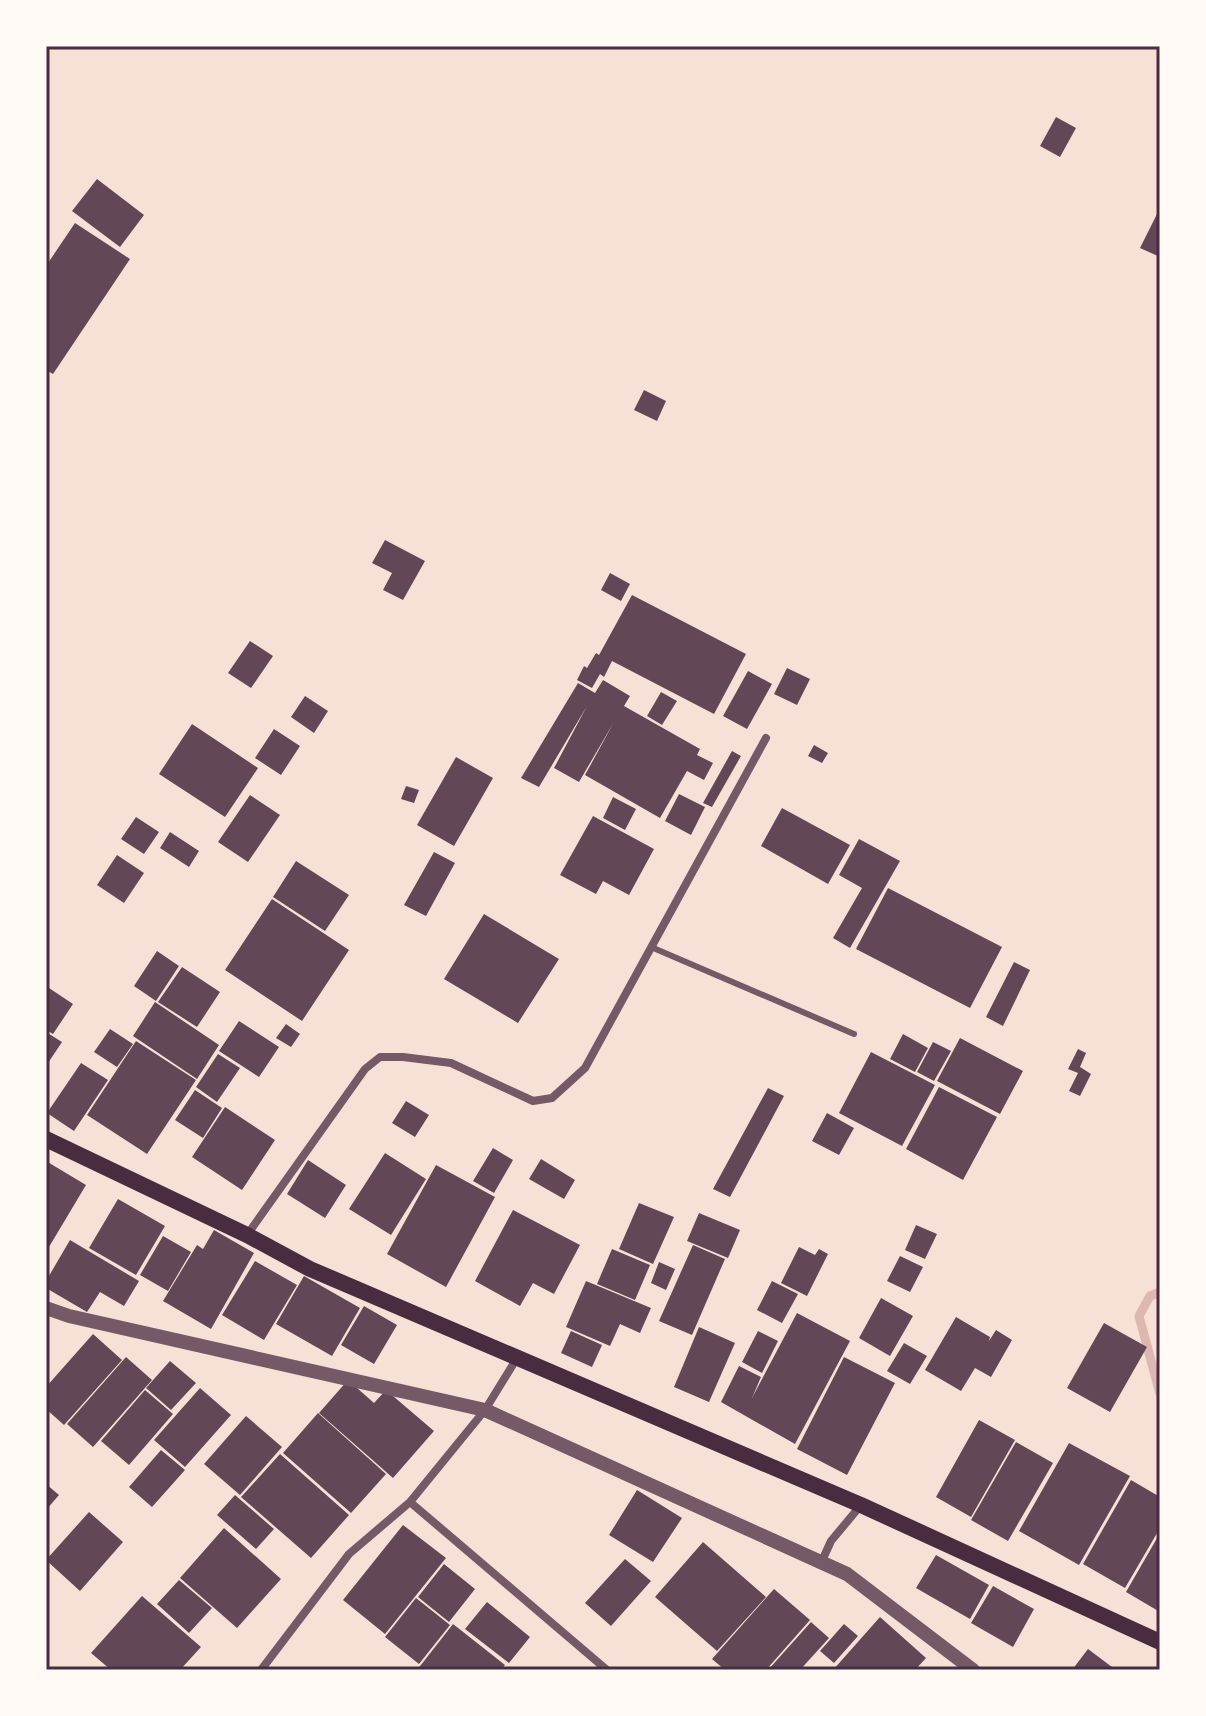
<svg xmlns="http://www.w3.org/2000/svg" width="1206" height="1716" viewBox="0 0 1206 1716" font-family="Overpass,sans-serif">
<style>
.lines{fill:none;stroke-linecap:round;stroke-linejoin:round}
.stream{stroke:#dcb8b0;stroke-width:9}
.building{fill:#644757}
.service{stroke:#755966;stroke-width:6}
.minor{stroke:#755966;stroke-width:8}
.tertiary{stroke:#755966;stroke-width:14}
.secondary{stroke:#4a2c40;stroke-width:16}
.neatline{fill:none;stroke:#4a2c40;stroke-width:3}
</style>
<rect width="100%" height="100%" fill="#f7e1d7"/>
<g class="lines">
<path class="stream" d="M1160 1292 1150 1296 1139 1316 1160 1394"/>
</g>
<path class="building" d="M1056 117 1076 128 1060 157 1040 146Z
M97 179 144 215 120 247 72 211Z
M1157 214 1160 215V257L1140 248Z
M75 223 130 259 53 374 46 370V266Z
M644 390 666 401 657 421 634 410Z
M385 540 425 561 403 600 383 590 392 573 372 563Z
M610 573 630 584 621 601 601 590Z
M632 595 746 654 714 714 612 661 604 677 600 674 592 688 577 680 584 666 587 668 596 653 599 655Z
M250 641 273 656 251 688 228 673Z
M787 668 810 679 797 705 774 694Z
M748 671 772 684 747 729 723 716Z
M603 680 630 696 624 706 700 749 697 755 713 763 704 780 687 771 660 818 585 775 614 722 579 782 554 768 587 706 539 787 521 778 578 683 595 693Z
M661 692 677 701 662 725 647 716Z
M305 696 328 711 314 733 291 717Z
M192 724 258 768 225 817 159 774Z
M274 729 300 746 281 775 255 758Z
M814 745 828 753 822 763 808 756Z
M732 751 741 756 712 807 703 803Z
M456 757 493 778 454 846 417 825Z
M406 786 419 790 414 803 401 799Z
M679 794 705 807 691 835 665 821Z
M250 795 280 815 248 862 218 842Z
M613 797 636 809 625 830 603 818Z
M782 808 850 845 828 884 761 846Z
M593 816 654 849 629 895 603 881 596 894 560 875Z
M136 817 159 832 144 854 121 839Z
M170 832 199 851 189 867 160 848Z
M859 839 900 861 850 948 833 938 862 888 839 875Z
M434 852 455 863 426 916 404 905Z
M117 855 144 873 124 903 97 885Z
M296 861 349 895 325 931 273 897Z
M888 888 1002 947 970 1008 856 949Z
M272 899 349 950 302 1021 225 970Z
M484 914 559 959 518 1023 444 979Z
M157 951 179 966 156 1001 134 986Z
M1014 962 1030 970 1003 1026 986 1017Z
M182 967 220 992 197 1027 158 1002Z
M46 986 73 1004 53 1034 46 1030Z
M155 1002 219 1045 197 1079 133 1036Z
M239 1021 279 1047 259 1077 219 1051Z
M286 1024 300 1034 291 1047 276 1038Z
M110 1029 133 1044 117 1067 94 1052Z
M46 1032 62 1042 46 1066Z
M903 1034 928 1048 915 1072 890 1059Z
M960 1038 1023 1071 1000 1114 937 1081Z
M136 1041 196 1080 147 1154 87 1115Z
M933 1042 951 1051 934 1081 917 1072Z
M1078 1049 1086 1053 1080 1067 1091 1074 1080 1096 1069 1091 1078 1073 1068 1069Z
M871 1052 935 1085 902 1146 839 1113Z
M218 1054 240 1068 217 1102 196 1087Z
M81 1063 108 1080 74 1131 47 1113Z
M939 1087 997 1117 963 1180 906 1149Z
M768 1088 784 1096 730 1197 713 1189Z
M195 1090 222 1108 203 1138 175 1120Z
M406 1101 429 1115 415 1137 392 1123Z
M225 1107 275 1140 242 1190 192 1157Z
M827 1113 854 1128 839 1155 812 1141Z
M493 1148 513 1160 494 1193 473 1181Z
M385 1153 426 1179 391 1235 349 1209Z
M541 1159 575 1180 564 1199 529 1179Z
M308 1160 346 1185 325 1218 287 1194Z
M46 1161 86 1185 46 1252Z
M436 1165 495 1197 446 1287 387 1254Z
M118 1199 165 1226 136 1275 89 1248Z
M639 1203 674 1217 653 1264 619 1249Z
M513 1210 580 1245 554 1294 533 1283 520 1306 475 1281Z
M699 1213 740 1230 728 1258 687 1241Z
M916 1225 937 1234 925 1259 905 1250Z
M214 1230 254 1253 211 1329 163 1301 197 1245 203 1249Z
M163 1236 191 1252 168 1291 140 1275Z
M70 1240 139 1281 124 1306 100 1292 87 1312 46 1288V1281Z
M693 1245 725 1259 692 1335 659 1321Z
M799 1247 815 1255 819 1249 828 1254 807 1296 781 1283Z
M612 1249 650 1265 635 1300 597 1284Z
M900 1256 923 1267 910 1292 887 1281Z
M255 1261 297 1285 264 1340 222 1315Z
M659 1262 675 1269 666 1290 651 1283Z
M304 1276 360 1308 332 1356 276 1324Z
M586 1281 651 1308 640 1333 620 1324 610 1346 566 1327Z
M772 1281 798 1294 782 1323 757 1310Z
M881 1298 913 1316 890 1356 859 1338Z
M364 1306 397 1325 374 1364 341 1345Z
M797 1313 850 1341 795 1444 721 1402 739 1366 761 1377 752 1398Z
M956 1317 990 1337 989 1341 996 1330 1012 1340 991 1377 975 1368 961 1391 925 1370Z
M1104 1323 1147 1347 1110 1412 1067 1388Z
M699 1327 735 1343 709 1402 674 1387Z
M571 1331 602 1345 592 1367 561 1353Z
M758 1331 778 1341 762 1373 742 1362Z
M93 1334 122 1360 64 1425 46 1409V1387Z
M904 1343 927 1356 910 1384 887 1371Z
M126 1357 152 1380 93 1447 67 1424Z
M844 1357 895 1383 847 1475 797 1449Z
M170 1361 196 1383 171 1410 146 1388Z
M348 1380 374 1403 386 1390 434 1431 393 1478 319 1413Z
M200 1388 231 1415 185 1467 154 1440Z
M145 1390 173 1414 129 1465 101 1441Z
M318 1413 386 1474 351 1513 283 1453Z
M246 1416 282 1447 240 1495 204 1464Z
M979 1420 1015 1440 971 1517 936 1497Z
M1016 1442 1053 1463 1008 1541 971 1520Z
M1069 1443 1130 1476 1079 1565 1019 1531Z
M161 1450 185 1470 152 1507 129 1487Z
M280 1454 349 1515 311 1558 241 1497Z
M1131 1480 1160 1497V1528L1125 1588 1083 1564Z
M46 1484 59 1495 46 1510Z
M637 1490 682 1518 653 1562 609 1535Z
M235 1495 274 1529 256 1549 217 1515Z
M89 1512 123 1542 80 1591 46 1560Z
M403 1525 446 1558 385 1634 343 1600Z
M224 1528 281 1579 237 1628 180 1578Z
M1160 1533V1612L1126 1592Z
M703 1542 766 1597 717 1651 655 1597Z
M936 1555 989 1585 970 1619 916 1588Z
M625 1559 651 1581 611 1626 585 1603Z
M444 1564 475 1589 449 1622 418 1597Z
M179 1580 212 1608 189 1633 157 1604Z
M993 1586 1034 1609 1013 1647 971 1623Z
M774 1589 810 1620 766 1670H725L712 1659Z
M142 1596 201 1647 180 1670H111L91 1653Z
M416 1598 450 1625 419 1664 385 1637Z
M487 1602 530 1637 509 1663 465 1629Z
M880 1617 926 1658 915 1670H833Z
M811 1622 829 1638 800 1670H768Z
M453 1624 505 1665 501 1670H417Z
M844 1624 858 1636 834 1663 820 1651Z
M1088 1649 1116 1670H1072Z"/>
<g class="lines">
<path class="service" d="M651 947 854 1034"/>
<path class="minor" d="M247 1235 365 1069 380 1057H403L451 1063 533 1101 552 1098 585 1068 766 738
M410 1502 607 1670
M821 1563 831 1541 861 1505
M261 1670 349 1554 410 1502 485 1410 517 1358"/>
<path class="tertiary" d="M46 1308 69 1316 485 1410 847 1574 973 1670"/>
<path class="secondary" d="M46 1139 247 1235 310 1269 861 1505 1160 1642"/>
</g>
<rect width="1206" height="1716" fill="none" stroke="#fffaf5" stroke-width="96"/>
<rect x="48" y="48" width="1110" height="1620" class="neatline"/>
</svg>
